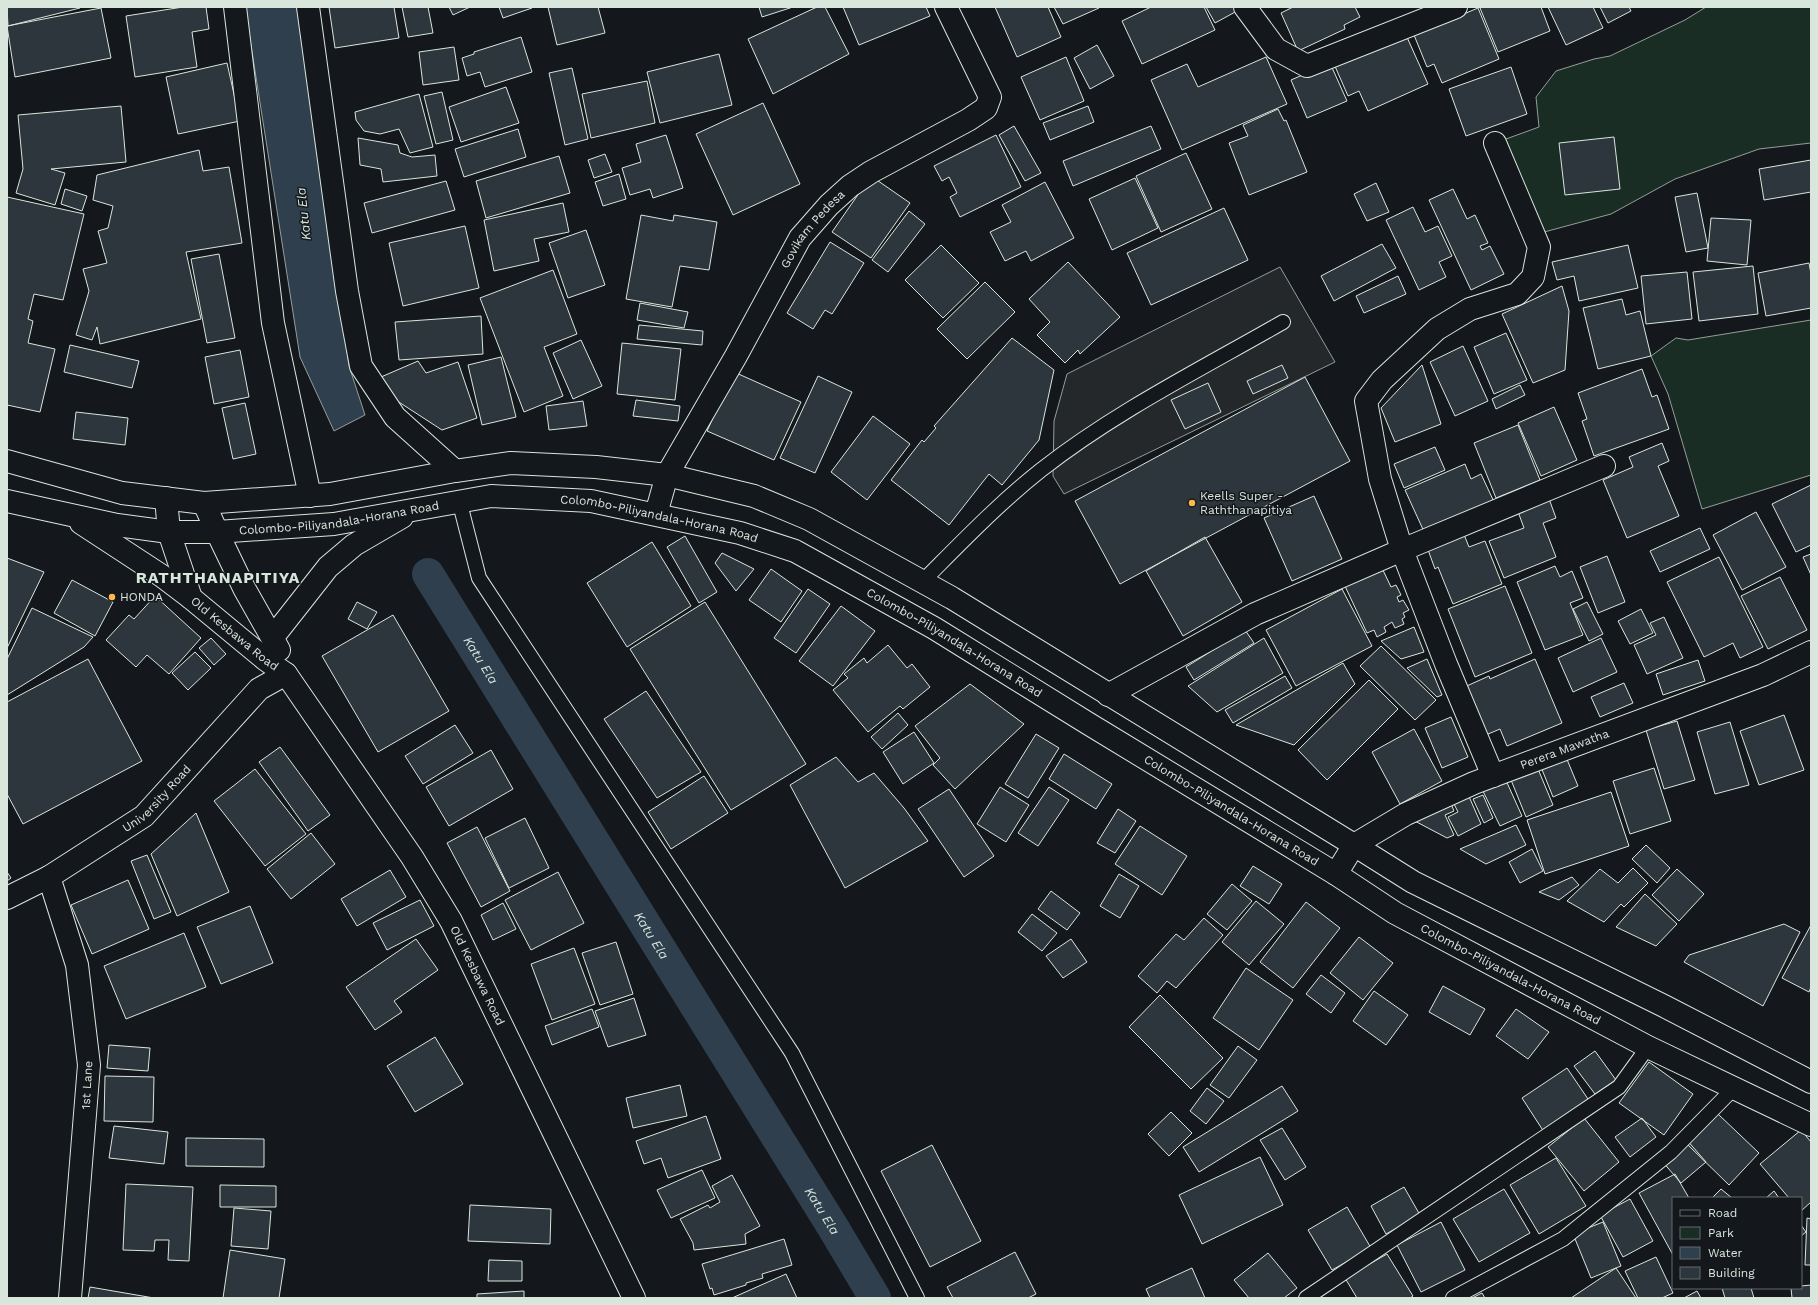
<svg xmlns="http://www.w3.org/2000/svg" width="1818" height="1305" viewBox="0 0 1818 1305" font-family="'Work Sans',sans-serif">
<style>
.green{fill:#1a2d24;stroke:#939e99}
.parking{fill:#24282b;stroke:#939e99}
.water{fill:#2f3f4d;stroke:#939e99}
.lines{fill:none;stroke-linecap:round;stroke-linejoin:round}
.canal{stroke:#2f3f4d;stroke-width:32}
.building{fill:#2c363c;stroke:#d8e6dc}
.service-casing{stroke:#d8e6dc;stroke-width:16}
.minor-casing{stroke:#d8e6dc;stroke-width:24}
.secondary-casing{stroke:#d8e6dc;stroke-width:24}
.primary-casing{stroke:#d8e6dc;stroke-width:24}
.service{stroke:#14181c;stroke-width:14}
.minor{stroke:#14181c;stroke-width:22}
.secondary{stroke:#14181c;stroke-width:22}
.primary{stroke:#14181c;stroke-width:22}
.poi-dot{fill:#ffb74d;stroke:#14181c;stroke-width:1.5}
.labels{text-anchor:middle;stroke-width:3;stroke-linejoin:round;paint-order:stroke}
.street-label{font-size:12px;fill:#d8e6dc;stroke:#14181c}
.poi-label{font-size:12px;fill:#d8e6dc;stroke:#14181c;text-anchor:start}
.water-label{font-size:13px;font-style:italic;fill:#d8e6dc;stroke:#14181c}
.district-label{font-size:16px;font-weight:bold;letter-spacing:1px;fill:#d8e6dc;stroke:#14181c}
</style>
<rect width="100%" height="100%" fill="#14181c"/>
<path class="green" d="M1706 7H1811V143L1759 149 1675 179 1611 214 1533 235 1495 143 1539 127 1536 97 1556 71 1594 59 1610 56 1685 20Z
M1811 320V475L1702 509 1668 394 1651 356 1676 338 1688 340Z"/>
<path class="parking" d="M1280 267 1335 362 1064 494 1053 476 1054 421 1067 374Z"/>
<path class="water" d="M245 7H301L349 366 365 415 334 431 300 357Z"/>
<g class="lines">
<path class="canal" id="s1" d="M428 574 834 1229 875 1298"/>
</g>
<path class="building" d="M7 7H80V8L8 26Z
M183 7H206L209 29 192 32 197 67 135 77 126 16Z
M329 7H394L399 38 335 48Z
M402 7H428L433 33 408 37Z
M449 7H470L453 15Z
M499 7H532V8L503 18Z
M548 7H598L605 33 557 45Z
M759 7H793L762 17Z
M817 7H825L849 54 773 94 748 39Z
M843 7H926L930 16 859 45Z
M995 7H1048L1061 37 1017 57Z
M1054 7H1098L1099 8 1063 24Z
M1151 7H1204L1215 30 1142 64 1122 21Z
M1206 7H1234L1237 11 1215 23Z
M1293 7H1355L1360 17 1344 25 1345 29 1298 51 1281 13Z
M1483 7H1541L1550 31 1498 52 1480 8Z
M1548 7H1593L1603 28 1566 45Z
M1600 7H1629L1631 11 1608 23Z
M101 8 111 58 15 77 7 26Z
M1478 8 1499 59 1442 83 1434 64 1427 67 1414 35Z
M1406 35 1428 84 1368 111 1359 91 1348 96 1334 64Z
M521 37 532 72 485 87 480 72 467 76 462 58 474 54V52Z
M1097 45 1114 76 1090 89 1074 58Z
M454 47 459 80 423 85 419 52Z
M719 54 732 105 660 123 647 72Z
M1066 57 1084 101 1040 120 1021 77Z
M1266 57 1287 104 1182 150 1151 80 1187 64 1198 87Z
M227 63 240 121 178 134 166 77Z
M1330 63 1347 101 1307 118 1291 80Z
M1511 67 1527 114 1466 136 1449 89Z
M572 68 588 139 565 145 549 73Z
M647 81 655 123 591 138 582 94Z
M506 87 519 123 461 142 449 107Z
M442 92 453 140 436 144 424 96Z
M419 94 433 147 410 153 399 129 380 134 364 131 356 120 355 112Z
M763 103 800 184 733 215 696 134Z
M121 106 126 162 51 169 65 173 55 205 16 193 23 169 18 115Z
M1088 106 1094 122 1050 140 1043 123Z
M1278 109 1284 121 1286 120 1307 172 1249 195 1229 143 1248 136 1243 125Z
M1014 126 1041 173 1025 181 999 135Z
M1151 126 1161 149 1073 186 1063 161Z
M518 129 526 157 464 177 455 149Z
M666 135 683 188 653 198 650 189 630 195 622 168 641 162 636 144Z
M996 135 1021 187 960 217 950 197 957 193 949 177 942 181 934 166Z
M1614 137 1620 189 1565 195 1559 143Z
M358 138 398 145 400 153 412 157 435 155 437 176 383 182 381 169 360 165Z
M199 150 203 171 229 167 242 243 186 252 201 319 100 344 97 327 92 340 76 335 89 291 83 269 107 263 98 231 108 228 113 206 93 200 97 175Z
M1186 153 1212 209 1161 232 1136 176Z
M605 154 612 172 594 178 588 160Z
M559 156 570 193 486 218 476 181Z
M1811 160V192L1764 200 1759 169Z
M619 174 626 199 603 206 595 182Z
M871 176 910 203 871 258 832 232Z
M1135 178 1158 228 1112 250 1089 199Z
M446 181 455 210 372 233 364 203Z
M1045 182 1074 238 1031 261 1026 251 1005 261 990 232 1011 222 1002 205Z
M1376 183 1389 212 1367 221 1354 194Z
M65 189 87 196 82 211 61 204Z
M1453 189 1467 219 1475 215 1488 243 1480 246 1482 250 1490 246 1504 274 1471 290 1429 200Z
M1697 193 1708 248 1686 252 1675 197Z
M7 197 84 214 63 300 34 294 28 319 33 321 28 343 55 349 40 412 7 405Z
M563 203 569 232 534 239 539 261 494 271 484 220Z
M1413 207 1425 232 1438 226 1452 256 1439 262 1446 277 1419 290 1386 220Z
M1224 208 1248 260 1151 305 1127 253Z
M909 211 925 224 888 272 872 260Z
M641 215 673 221 674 215 717 222 709 270 680 266 672 307 626 299Z
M1711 218 1751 220 1747 265 1707 261Z
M465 226 479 288 403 306 389 243Z
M586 230 605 285 568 298 549 243Z
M830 242 864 263 832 314 825 310 813 329 787 313Z
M1382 244 1396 268 1334 301 1321 276Z
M941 245 979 283 943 318 905 280Z
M1628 245 1638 288 1579 301 1574 276 1557 280 1552 262Z
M219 254 235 338 207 343 191 259Z
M1068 262 1120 317 1080 354 1078 350 1065 363 1037 335 1050 322 1029 299Z
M1809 263 1811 274V308L1766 316 1758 273Z
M1753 266 1758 314 1699 321 1693 272Z
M553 270 577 334 544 347 563 396 524 412 480 298Z
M1687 272 1692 319 1646 324 1641 276Z
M1398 276 1406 294 1364 313 1356 296Z
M985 282 1015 312 967 359 937 329Z
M1562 286 1569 311 1565 370 1533 383 1502 314Z
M1622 299 1626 315 1640 311 1651 356 1598 369 1583 308Z
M640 303 688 312 684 328 637 320Z
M481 316 483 354 399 360 395 322Z
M639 325 703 331 702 345 637 339Z
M1506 333 1527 380 1494 394 1474 347Z
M1012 338 1054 370 1039 440 1002 485 989 474 949 525 891 480 922 440 924 442 936 428 934 426Z
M581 340 602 386 573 399 553 353Z
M622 343 681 349 675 400 617 394Z
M70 345 139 361 132 388 64 372Z
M1463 346 1488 401 1455 416 1430 362Z
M240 350 249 397 214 404 205 357Z
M501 357 516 417 482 425 468 365Z
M418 361 426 373 458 362 477 418 442 430 388 395 381 377Z
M1282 365 1288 378 1253 394 1247 381Z
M1422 365 1441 424 1395 442 1381 408Z
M1642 369 1652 397 1657 395 1669 429 1594 456 1582 421 1587 419 1578 393Z
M734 372 801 402 774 460 707 431Z
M818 376 852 392 815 473 780 458Z
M1305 377 1350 461 1120 584 1075 501Z
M1208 383 1221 412 1185 429 1171 400Z
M1520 385 1525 395 1496 409 1492 399Z
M636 400 680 406 678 421 633 416Z
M583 401 587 426 549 430 546 406Z
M245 403 256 454 233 459 222 408Z
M1554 407 1577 460 1541 476 1518 423Z
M76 412 128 418 125 445 73 439Z
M873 416 910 444 867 500 831 472Z
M1518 425 1540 480 1496 498 1474 443Z
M1662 443 1669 461 1658 466 1679 516 1627 538 1603 480 1633 467 1629 457Z
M1435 447 1445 470 1404 488 1394 464Z
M1465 464 1471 479 1481 474 1495 504 1426 536 1405 490Z
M1811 485V545L1796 552 1772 504Z
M1314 496 1342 559 1292 581 1264 518Z
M1548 496 1556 518 1543 523 1556 557 1504 578 1489 541 1524 528 1517 509Z
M1756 512 1786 567 1742 590 1713 535Z
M1700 528 1710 549 1660 572 1650 551Z
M1463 532 1469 547 1485 541 1502 584 1453 604 1438 567 1435 569 1427 547Z
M685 536 717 592 699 603 667 547Z
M1205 537 1242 602 1183 636 1146 571Z
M652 542 691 606 627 647 587 583Z
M722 553 754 569 736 591 715 563Z
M1811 554V575L1803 557Z
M1607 556 1625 602 1598 613 1580 567Z
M1719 557 1763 647 1740 658 1733 643 1704 657 1667 582Z
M7 558 44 572 7 648Z
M1381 566 1391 587 1396 585 1401 595 1397 597 1399 602 1403 600 1409 610 1403 613 1405 617 1402 619 1404 624 1395 628 1392 622 1384 627 1386 632 1377 637 1374 630 1367 633 1344 584Z
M1555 566 1560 577 1572 571 1583 598 1570 603 1583 635 1545 650 1517 582Z
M771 569 802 591 781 622 749 600Z
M1780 577 1807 630 1768 649 1741 596Z
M72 580 113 602 95 636 54 613Z
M1505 586 1532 653 1475 677 1448 609Z
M808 589 830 604 796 653 774 638Z
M1342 589 1372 646 1296 686 1266 630Z
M155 596 201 638 169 674 147 655 136 667 106 640 129 615 134 619Z
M357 602 377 612 367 629 348 619Z
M705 602 806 764 731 810 630 649Z
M1587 602 1603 634 1589 641 1573 609Z
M841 606 875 631 833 686 799 661Z
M32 608 93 637 84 647 7 695V659Z
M1641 609 1653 633 1630 644 1618 621Z
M393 615 449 711 378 752 322 656Z
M1664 617 1683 658 1647 674 1634 645 1656 635 1650 623Z
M1414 627 1424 652 1401 659 1381 641Z
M1245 630 1254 643 1194 680 1186 667Z
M211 638 226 654 214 665 199 648Z
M1264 638 1283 673 1217 712 1188 686Z
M1601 638 1617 672 1573 692 1558 658Z
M888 645 907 668 912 664 930 687 903 709 900 706 868 732 833 690 848 678 844 674 864 658 867 663Z
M1381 646 1436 700 1415 720 1360 666Z
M195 652 211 668 188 690 172 673Z
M88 659 142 761 23 824 7 794V702Z
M1427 659 1442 695 1437 697 1407 668Z
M1535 659 1562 723 1507 746 1500 729 1481 737 1460 689 1489 676 1490 679Z
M1698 660 1705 681 1663 695 1656 674Z
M1343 663 1355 684 1294 745 1236 725Z
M1285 676 1292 688 1233 723 1225 710Z
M1369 680 1398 709 1327 780 1298 750Z
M1624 683 1633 703 1600 717 1591 697Z
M970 684 1024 724 955 789 933 765 940 758 915 726Z
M646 691 701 772 657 798 604 719Z
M898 713 908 725 882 749 871 737Z
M1784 715 1804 770 1759 785 1740 731Z
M1451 717 1468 757 1442 768 1425 728Z
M1677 721 1695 780 1664 789 1646 730Z
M1730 722 1749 785 1715 794 1697 732Z
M455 725 473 753 423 784 405 756Z
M1414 729 1442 781 1400 804 1372 752Z
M914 732 934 763 903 784 883 752Z
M1036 734 1059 748 1028 798 1005 784Z
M280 747 330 815 308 831 259 762Z
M491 750 513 789 449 826 426 787Z
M1064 754 1112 784 1096 809 1049 779Z
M836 757 858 782 874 773 904 808 928 841 845 888 790 785Z
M1566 757 1578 786 1553 797 1541 767Z
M1654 768 1671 821 1630 834 1613 781Z
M255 769 306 834 265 866 214 801Z
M1538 769 1553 805 1526 817 1511 780Z
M704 776 728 813 671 849 648 812Z
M1504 776 1522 816 1500 826 1481 787Z
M1000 787 1029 805 1006 842 977 824Z
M1049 787 1069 800 1038 846 1018 833Z
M949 789 994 856 964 877 918 809Z
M1467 792 1481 824 1458 836 1448 817 1458 812 1452 800Z
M1611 792 1629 846 1545 874 1527 820Z
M1483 795 1493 818 1484 823 1473 799Z
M1450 801 1454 811 1445 815 1454 835 1447 838 1411 819Z
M1118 809 1136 821 1115 853 1097 843Z
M196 813 229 892 177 916 151 854Z
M525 818 549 868 509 888 485 838Z
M1516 825 1526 845 1486 864 1460 849Z
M1140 826 1187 856 1162 895 1115 864Z
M477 827 510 891 481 907 447 843Z
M311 833 335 864 291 899 267 869Z
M1646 845 1670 868 1657 883 1632 859Z
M1532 849 1543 871 1520 883 1509 862Z
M147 855 171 912 154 919 131 861Z
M1253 866 1282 884 1269 904 1240 886Z
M1633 868 1648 883 1624 907 1621 904 1604 922 1567 901 1600 869 1618 883Z
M1677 869 1704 894 1679 921 1652 895Z
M390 870 406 897 357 926 341 899Z
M7 872 11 878 7 881Z
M558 872 584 923 531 950 505 900Z
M1119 874 1139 886 1120 918 1100 906Z
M1572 877 1579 885 1559 900 1539 892Z
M128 880 149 929 92 954 71 905Z
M1232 884 1252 901 1227 930 1207 914Z
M1051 891 1080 913 1067 930 1038 909Z
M1645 894 1677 924 1656 946 1616 927Z
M420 900 434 926 387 950 373 923Z
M1256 901 1284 924 1249 965 1222 942Z
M1306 902 1340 928 1293 988 1260 962Z
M503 903 516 929 493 940 481 915Z
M250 906 273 963 221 984 197 927Z
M1032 914 1057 933 1042 951 1018 932Z
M1204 918 1223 935 1176 988 1167 981 1157 993 1138 976 1176 934 1184 940Z
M1784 924 1800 932 1763 1006 1684 962 1689 955Z
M1811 925V987L1809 992 1782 978Z
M184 933 206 987 126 1019 104 966Z
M1359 937 1393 963 1363 1000 1330 973Z
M416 939 438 970 394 1001 402 1012 375 1030 346 987Z
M1071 939 1087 962 1063 978 1046 956Z
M616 942 633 994 600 1005 582 953Z
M574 948 595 1004 552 1020 531 964Z
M1246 968 1293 1000 1259 1050 1213 1018Z
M1321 975 1345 993 1331 1013 1306 994Z
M1443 986 1485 1009 1470 1035 1429 1012Z
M1374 991 1408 1015 1386 1045 1353 1021Z
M1160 995 1223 1058 1191 1089 1129 1027Z
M634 998 646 1035 608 1047 595 1011Z
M592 1009 599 1027 552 1045 545 1026Z
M1516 1009 1549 1032 1528 1059 1496 1036Z
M435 1037 463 1084 415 1112 387 1066Z
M109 1045 150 1048 148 1071 107 1068Z
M1238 1046 1257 1060 1229 1098 1210 1085Z
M1595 1051 1616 1080 1595 1094 1574 1066Z
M1649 1062 1693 1094 1664 1135 1619 1103Z
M1567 1068 1590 1102 1544 1132 1522 1098Z
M105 1076 154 1077 153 1122 104 1121Z
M680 1085 687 1116 633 1128 626 1098Z
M1282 1086 1298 1111 1199 1172 1183 1147Z
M1207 1088 1224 1101 1206 1124 1190 1111Z
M1171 1112 1192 1133 1169 1156 1148 1134Z
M1718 1114 1759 1153 1729 1185 1688 1145Z
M706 1116 721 1159 668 1178 661 1158 644 1164 636 1141Z
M1584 1118 1619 1162 1584 1191 1548 1147Z
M1642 1118 1656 1137 1630 1157 1615 1137Z
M114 1126 168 1132 164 1164 109 1158Z
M1282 1128 1306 1167 1285 1180 1260 1140Z
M1801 1130 1811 1142V1202L1801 1211V1198H1789L1760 1164Z
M186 1138 264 1139V1167L186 1166Z
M1686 1139 1706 1162 1681 1183 1661 1160Z
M932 1145 981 1241 930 1267 881 1171Z
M1260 1157 1283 1205 1202 1244 1179 1195Z
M1556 1158 1586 1206 1539 1234 1510 1185Z
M702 1170 715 1198 671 1218 657 1190Z
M1675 1174 1689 1198H1673V1255L1639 1193Z
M732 1175 760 1226 745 1234 746 1244 694 1250 693 1243 680 1219 708 1205 710 1208 720 1202 712 1186Z
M126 1184 193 1187 189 1261 168 1260 169 1240H155L154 1251 123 1250Z
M220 1185 276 1186V1207H220Z
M1404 1187 1420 1215 1386 1234 1371 1206Z
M1504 1189 1530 1233 1479 1262 1453 1219Z
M1721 1189 1732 1198H1712Z
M1774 1191 1779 1198H1766Z
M1630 1199 1653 1241 1623 1257 1600 1215Z
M470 1205 551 1209 550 1244 468 1241Z
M1347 1207 1371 1248 1332 1270 1308 1230Z
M234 1208 271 1211 268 1249 231 1246Z
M1807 1218 1811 1219V1265H1805Z
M1441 1222 1465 1270 1421 1292 1397 1245Z
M1603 1222 1621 1266 1591 1278 1573 1234Z
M1801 1225 1806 1232 1801 1236Z
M784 1239 792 1265 762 1274 763 1278 746 1283V1285L714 1295 712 1288 710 1289 702 1264Z
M230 1250 285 1259 279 1298H223Z
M1015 1252 1036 1294 1028 1298H953L947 1287Z
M1268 1253 1297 1288 1284 1298H1249L1234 1280Z
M1387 1254 1413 1296 1410 1298H1357L1345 1278Z
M1656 1257 1673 1293 1662 1298H1638L1625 1271Z
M489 1260 522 1261V1281H488Z
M1192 1268 1205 1298H1150L1146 1289Z
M1616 1268 1636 1298H1571Z
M786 1274 797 1298H732Z
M1811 1285V1298H1792L1791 1288H1801V1286Z
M90 1287 154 1298H88Z
M1722 1288H1751L1754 1298H1725Z
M524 1291V1298H477V1294Z
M1697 1291 1701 1298H1684Z
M1482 1293 1485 1298H1472Z"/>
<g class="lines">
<defs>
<path id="service" d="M459 500 479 578 792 1053 917 1298
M922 582C961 543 998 504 1041 470 1115 412 1201 369 1283 322
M1306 1298 1619 1087 1648 1047
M1453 1298 1563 1239 1671 1152 1735 1087"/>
<g id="minor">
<path d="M235 7 273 323 310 496"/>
<path d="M308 7 347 291 361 366 395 417 455 471"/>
<path d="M1245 7 1276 49 1307 66 1456 7"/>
<path id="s2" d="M656 514 667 475 736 356 800 238 829 205 850 186 871 172 968 120 986 108 990 97 946 7"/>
<path d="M1108 695 1255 614 1402 550 1380 479 1366 401 1382 380 1437 329 1470 309 1517 294 1533 277 1539 247 1495 143"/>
<path d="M1493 776 1446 664 1402 550 1604 466"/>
<path id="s3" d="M1336 874 1354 845 1406 814 1474 783 1763 675 1811 652"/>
<path d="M49 877 77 965 89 1065 70 1298"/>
</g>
<path id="secondary" d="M166 498 169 532
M204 503 217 532"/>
<g id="primary">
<path d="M7 461 122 493 204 503 330 494 455 471 511 463 596 467 667 475 754 496 809 519 952 598 1354 845 1413 882 1664 1006 1811 1082"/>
<path id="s4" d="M7 501 117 525 169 532H217L334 524 491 496 591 501 740 533 795 551 934 628 1089 724 1336 874 1395 913 1648 1047 1811 1125"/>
<path d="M81 523 162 576 191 598"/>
<path id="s5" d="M169 532 191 598 266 660 286 674 412 857 451 921 634 1298"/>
<path d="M217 532 244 588 279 650"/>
<path d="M273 637 328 567 354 545 402 517"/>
<path id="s6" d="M7 898 49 877 144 816 259 689 286 674"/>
</g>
</defs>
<use href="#service" class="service-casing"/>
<use href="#minor" class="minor-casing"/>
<use href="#secondary" class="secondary-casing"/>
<use href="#primary" class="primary-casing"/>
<use href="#service" class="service"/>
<use href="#minor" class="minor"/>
<use href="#secondary" class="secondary"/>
<use href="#primary" class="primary"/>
</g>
<g class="poi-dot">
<circle cx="1192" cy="503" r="4"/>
<circle cx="112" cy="597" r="4"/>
</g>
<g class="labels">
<g class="street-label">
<text dy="4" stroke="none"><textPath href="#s2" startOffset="327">Govikam Pedesa</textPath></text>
<text dy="4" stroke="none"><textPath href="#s4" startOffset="336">Colombo-Piliyandala-Horana Road</textPath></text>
<text dy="4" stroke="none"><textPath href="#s4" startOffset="660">Colombo-Piliyandala-Horana Road</textPath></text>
<text dy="4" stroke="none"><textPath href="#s5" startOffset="126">Old Kesbawa Road</textPath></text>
<text dy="4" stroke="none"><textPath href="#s4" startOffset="984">Colombo-Piliyandala-Horana Road</textPath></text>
<text dy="4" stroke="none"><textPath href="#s3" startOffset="266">Perera Mawatha</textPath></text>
<text dy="4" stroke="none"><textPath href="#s6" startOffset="181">University Road</textPath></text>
<text dy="4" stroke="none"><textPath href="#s4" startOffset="1308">Colombo-Piliyandala-Horana Road</textPath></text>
<text dy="4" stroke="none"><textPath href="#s4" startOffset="1632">Colombo-Piliyandala-Horana Road</textPath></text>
<text dy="4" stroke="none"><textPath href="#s5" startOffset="549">Old Kesbawa Road</textPath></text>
<text transform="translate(87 1085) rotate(-87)" y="4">1st Lane</text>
</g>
<g class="poi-label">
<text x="1200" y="500">Keells Super -<tspan x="1200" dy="14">Raththanapitiya</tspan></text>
<text x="120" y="601">HONDA</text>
</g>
<g class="water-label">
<text transform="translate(303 214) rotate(-96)" y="5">Katu Ela</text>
<text dy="5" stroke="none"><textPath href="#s1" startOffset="101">Katu Ela</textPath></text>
<text dy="5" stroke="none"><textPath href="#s1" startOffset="425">Katu Ela</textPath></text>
<text dy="5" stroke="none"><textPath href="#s1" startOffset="749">Katu Ela</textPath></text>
</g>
<g class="district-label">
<text x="218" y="583">RATHTHANAPITIYA</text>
</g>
</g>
<rect width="1818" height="1305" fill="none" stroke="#d8e6dc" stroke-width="16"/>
<rect x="1672" y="1197" width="130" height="92" fill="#14181c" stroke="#626a69"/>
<rect x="1680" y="1210" width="20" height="6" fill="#14181c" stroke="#626a69"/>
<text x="1708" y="1217" font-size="12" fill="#d8e6dc">Road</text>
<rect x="1680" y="1227" width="20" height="12" fill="#1a2d24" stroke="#626a69"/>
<text x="1708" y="1237" font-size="12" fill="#d8e6dc">Park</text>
<rect x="1680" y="1247" width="20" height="12" fill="#2f3f4d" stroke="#626a69"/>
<text x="1708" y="1257" font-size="12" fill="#d8e6dc">Water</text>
<rect x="1680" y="1267" width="20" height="12" fill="#2c363c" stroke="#626a69"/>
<text x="1708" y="1277" font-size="12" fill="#d8e6dc">Building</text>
</svg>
